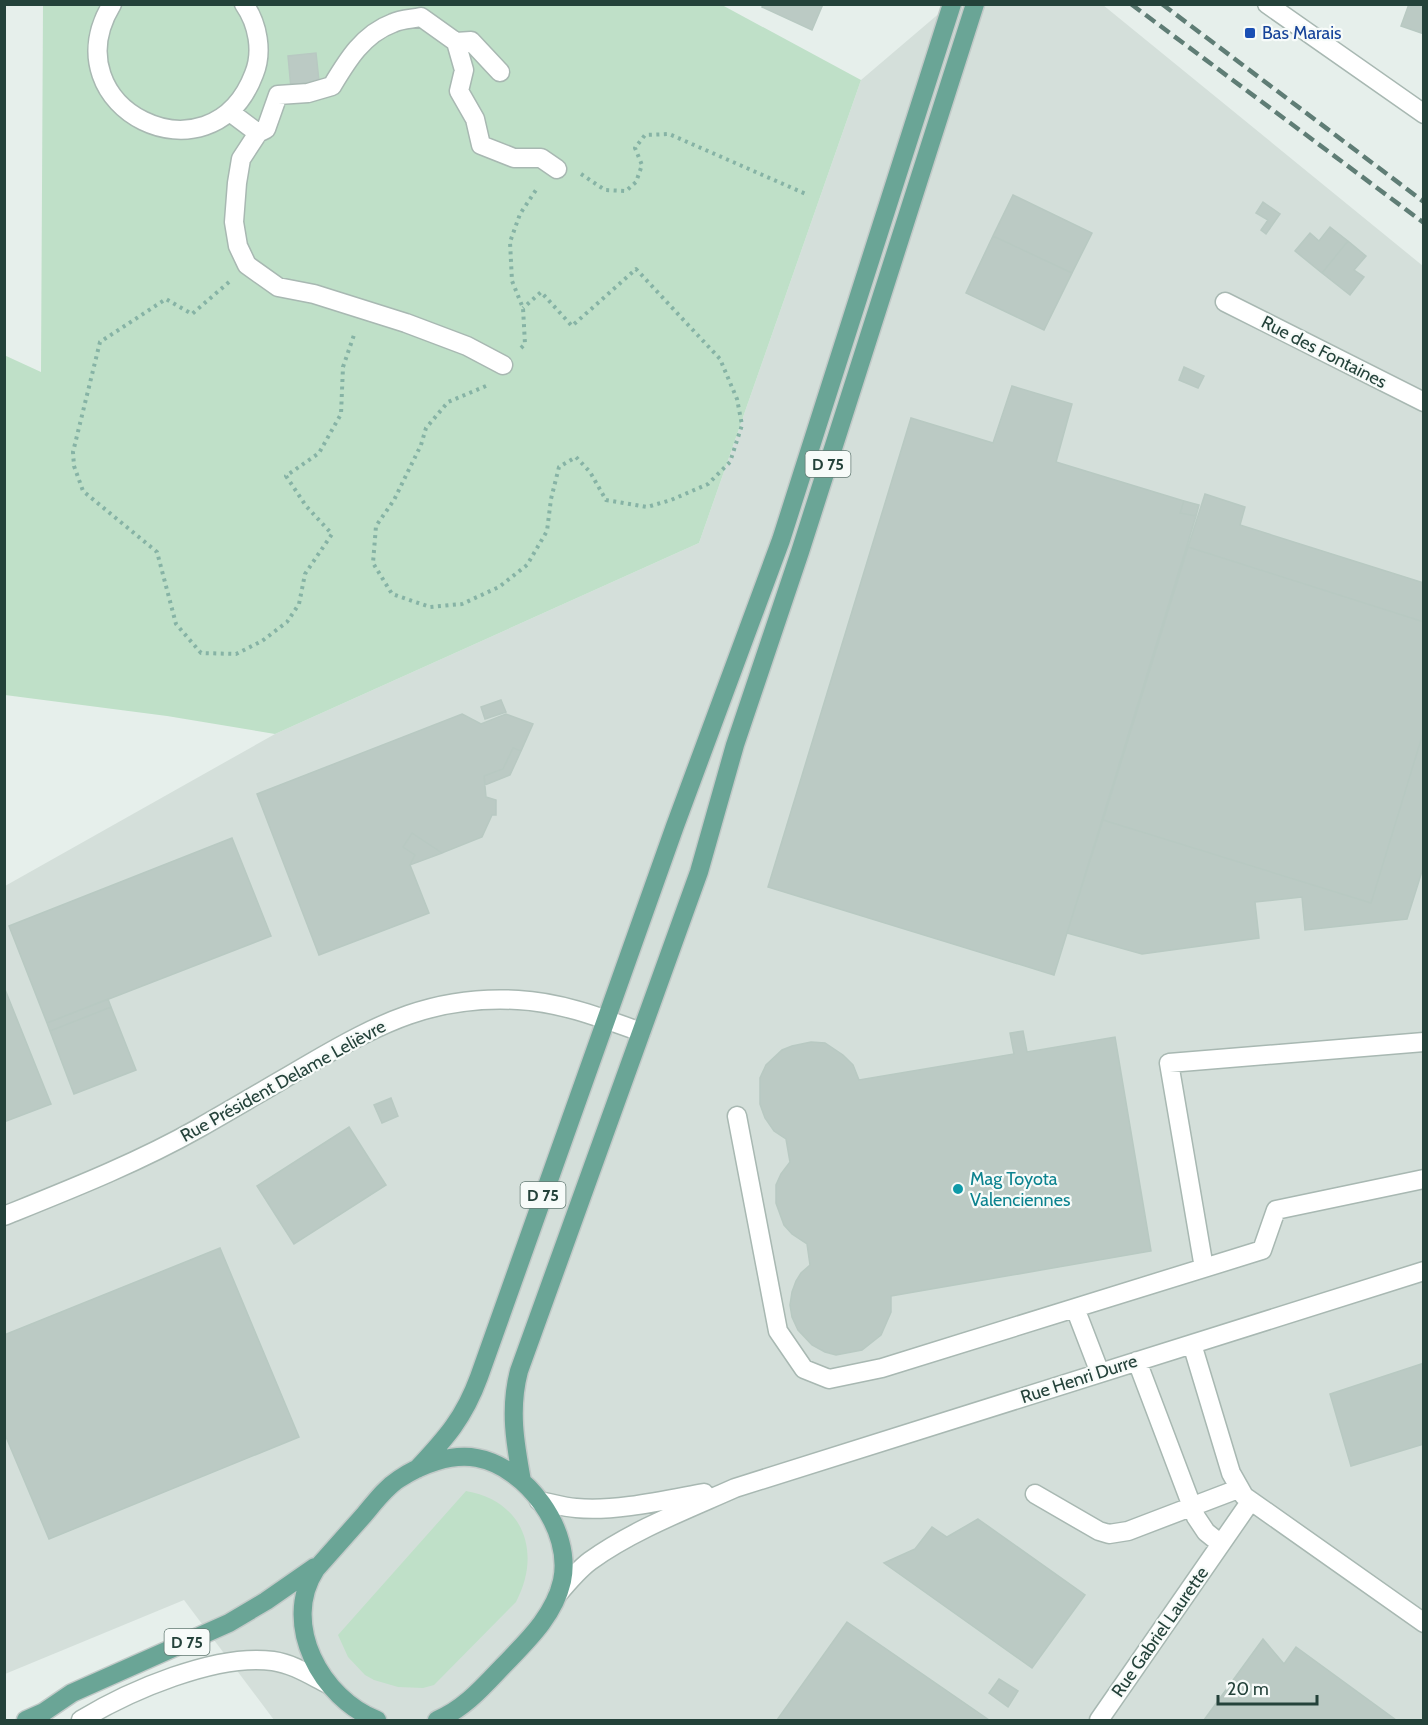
<svg xmlns="http://www.w3.org/2000/svg" width="1428" height="1725" viewBox="0 0 1428 1725" font-family="Cabin,sans-serif">
<style>
.built{fill:#d4dfda}
.green{fill:#bfe0c8}
.building{fill:#bbcac4;stroke:#b8c9c2;stroke-width:1.5}
.lines{fill:none;stroke-linecap:round;stroke-linejoin:round}
.minor-casing{stroke:#a8b8b2;stroke-width:21}
.major-casing{stroke:#c2cac8;stroke-width:21}
.path{stroke:#86b3a5;stroke-width:4;stroke-dasharray:3 4.5;stroke-linecap:butt}
.minor{stroke:#fff;stroke-width:18}
.major{stroke:#6aa596;stroke-width:18}
.rail{stroke:#5f7d75;stroke-width:4.5;stroke-dasharray:12 6;stroke-linecap:butt}
.transit-dot{fill:#1a4fb4;stroke:#f7fbf9;stroke-width:2}
.culture-dot{fill:#0f9aa8;stroke:#f7fbf9;stroke-width:2}
.labels{text-anchor:middle;stroke-width:4.5;stroke-linejoin:round;paint-order:stroke}
.shield{fill:#f7fbf9;stroke:#637a73;stroke-width:1.5}
.shield-label{font-size:16px;font-weight:bold;fill:#24423a}
.transit-label{font-size:18px;fill:#164399;stroke:#f7fbf9;text-anchor:start}
.street-label{font-size:18px;fill:#24423a;stroke:#f7fbf9}
.culture-label{font-size:18px;fill:#0d838f;stroke:#f7fbf9;text-anchor:start}
</style>
<rect width="100%" height="100%" fill="#e6efeb"/>
<path class="built" d="M949 5H1103L1423 266V1720H274L184 1600 5 1674V886L275 734 699 543 861 80Z"/>
<path class="green" d="M43 5H722L861 80 699 543 275 734 167 716 5 695 4 355 41 372Z
M466 1491C524 1501 542 1553 516 1602L434 1685 423 1688 398 1687 374 1680 365 1675 348 1657 338 1635Z"/>
<path class="building" d="M763 4H823L812 30 762 7Z
M1409 4H1424V34L1401 26Z
M316 53 319 81 291 88 288 56Z
M1013 195 1092 233 1072 273 993 236Z
M1263 202 1280 214 1266 234 1261 230 1268 220 1256 213Z
M1330 227 1348 241 1322 273 1295 251 1310 233 1319 241Z
M993 236 1072 273 1044 330 966 293Z
M1348 241 1366 256 1354 270 1364 277 1350 295 1322 273Z
M1184 367 1204 376 1198 388 1179 380Z
M1012 386 1072 404 1056 462 1184 501 1180 513 1196 516 1054 975 768 887 911 418 993 443Z
M1205 494 1245 507 1240 525 1424 583V622L1188 547Z
M1184 501 1199 505 1196 516 1180 513Z
M1188 547 1424 622V730L1371 903 1103 820Z
M501 700 506 712 485 719 481 707Z
M462 714 481 724 506 714 533 724 521 751 513 748 503 769 484 776 486 797 496 800V815H492L482 837 442 853 412 833 403 847 415 855 410 865 429 913 319 955 257 794Z
M1424 730V865L1407 919 1305 930 1302 897 1255 902 1259 938 1142 954 1067 933 1103 820 1371 903Z
M513 748 521 751 510 775 485 785 484 776 503 769Z
M412 833 442 853 410 865 415 855 403 847Z
M232 838 271 936 47 1023 9 926Z
M4 987 51 1104 4 1122Z
M108 999 111 1007 50 1031 47 1023Z
M111 1007 136 1070 74 1094 50 1031Z
M1023 1031 1027 1052 1115 1037 1151 1251 891 1296V1312L881 1335 862 1350 836 1355 825 1352 812 1345 798 1330 792 1317 790 1305 792 1292 796 1281 801 1273 810 1265 807 1244 792 1234 784 1225 776 1203V1185L781 1174 790 1162 786 1139 774 1131 765 1118 760 1104V1078L766 1065 782 1050 792 1046 811 1042 825 1043 843 1055 853 1065 859 1080 1014 1054 1010 1033Z
M391 1098 398 1116 382 1123 374 1105Z
M349 1127 386 1185 294 1244 257 1186Z
M220 1248 299 1437 49 1539 4 1432V1335Z
M1424 1363V1444L1351 1466 1330 1394Z
M978 1519 1085 1595 1032 1668 884 1563 915 1549 932 1527 947 1537Z
M847 1622 989 1720H777Z
M1263 1639 1284 1664 1296 1647 1396 1720H1204Z
M999 1679 1018 1691 1008 1707 989 1693Z"/>
<g class="lines">
<defs>
<path id="minor" d="M112 4C49 108 211 188 254 74 263 52 258 24 244 4
M1267 4 1424 114
M456 42 464 70 459 91 475 119 481 145 514 158H541L557 169
M230 112 258 133 241 159 237 183 234 222 238 246 247 265 278 287 314 294 406 323 467 346 503 365
M258 133 266 129 278 95 308 93 332 86C347 61 363 34 393 23 401 19 412 19 421 17L456 42 471 41 500 72
M1225 302 1424 402
M737 1116 778 1331 804 1369 829 1379 882 1368 1075 1308 1100 1373
M4 1216C71 1189 137 1163 199 1128 236 1107 273 1085 309 1064 379 1023 435 995 518 1000 560 1002 602 1018 641 1032
M1204 1268 1169 1063 1424 1042
M1075 1308 1262 1250 1276 1210 1424 1179
M1192 1344 1231 1473 1244 1496 1424 1623
M1137 1361 1196 1517 1206 1532 1221 1544
M1035 1494 1099 1531 1109 1534 1128 1531 1238 1489
M539 1501C551 1503 563 1507 576 1508 614 1512 666 1500 704 1493
M558 1594C568 1582 578 1570 590 1561 633 1530 688 1509 735 1488L1424 1271
M81 1720C129 1691 216 1653 273 1661 293 1664 310 1675 328 1684
M1099 1720 1250 1502"/>
<path id="major" d="M417 1469C446 1438 464 1418 479 1377L675 826 781 540 952 4
M522 1481C515 1443 509 1409 519 1371L699 872 735 745 800 552 975 4
M26 1720 44 1712 72 1693 229 1623 266 1601 315 1567
M377 1720C322 1699 280 1624 316 1569 332 1551 348 1533 364 1515 375 1502 385 1488 399 1479 420 1465 451 1453 477 1458 526 1467 573 1530 562 1581 554 1616 527 1641 503 1666 483 1687 464 1709 437 1720"/>
</defs>
<use href="#minor" class="minor-casing"/>
<use href="#major" class="major-casing"/>
<path class="path" d="M581 174 605 190 626 191 636 182 642 165 635 148 645 135 669 134 806 194
M229 282 192 314 166 299 100 342 73 452 74 466 83 491 157 552 176 624 201 653 236 654 262 641 287 622 299 604 305 574 332 534 306 506 286 476 319 453 341 414 343 367 355 332
M521 348 525 344 523 308 512 281 510 242 520 214 538 187
M486 386 448 402 426 428 421 445 394 500 376 526 373 563 392 594 430 607 462 604 499 587 527 565 547 531 551 499 559 467 576 457 590 472 606 500 647 507 671 500 708 484 730 462 742 425 737 399 720 359 636 269 572 326 541 292 523 308"/>
<use href="#minor" class="minor"/>
<use href="#major" class="major"/>
<path class="rail" d="M1131 4 1424 223
M1162 4 1424 202"/>
</g>
<rect class="transit-dot" x="1244" y="27" width="12" height="12" rx="3"/>
<circle class="culture-dot" cx="958" cy="1189" r="6"/>
<g class="labels">
<g class="shield">
<rect x="805.5" y="451" width="45" height="26" rx="4.5"/>
<rect x="520.5" y="1182" width="45" height="26" rx="4.5"/>
<rect x="164.5" y="1629" width="45" height="26" rx="4.5"/>
</g>
<g class="shield-label">
<text x="828" y="470">D 75</text>
<text x="543" y="1201">D 75</text>
<text x="187" y="1648">D 75</text>
</g>
<g class="transit-label">
<text x="1262" y="39">Bas Marais</text>
</g>
<g class="street-label">
<text transform="translate(1324 352) rotate(27)" y="6">Rue des Fontaines</text>
<text transform="translate(283 1081) rotate(-29)" y="6">Rue Président Delame Lelièvre</text>
<text transform="translate(1079 1379) rotate(-18)" y="6">Rue Henri Durre</text>
<text transform="translate(1160 1632) rotate(-55)" y="6">Rue Gabriel Laurette</text>
</g>
<g class="culture-label">
<text x="970" y="1185">Mag Toyota<tspan x="970" dy="21">Valenciennes</tspan></text>
</g>
</g>
<rect width="1428" height="1725" fill="none" stroke="#24423a" stroke-width="12"/>
<path d="M1218 1695v9h99v-9" fill="none" stroke="#24423a" stroke-width="3"/>
<text x="1227" y="1695" font-size="18" fill="#24423a" stroke="#f7fbf9" stroke-width="4.5" paint-order="stroke">20 m</text>
</svg>
